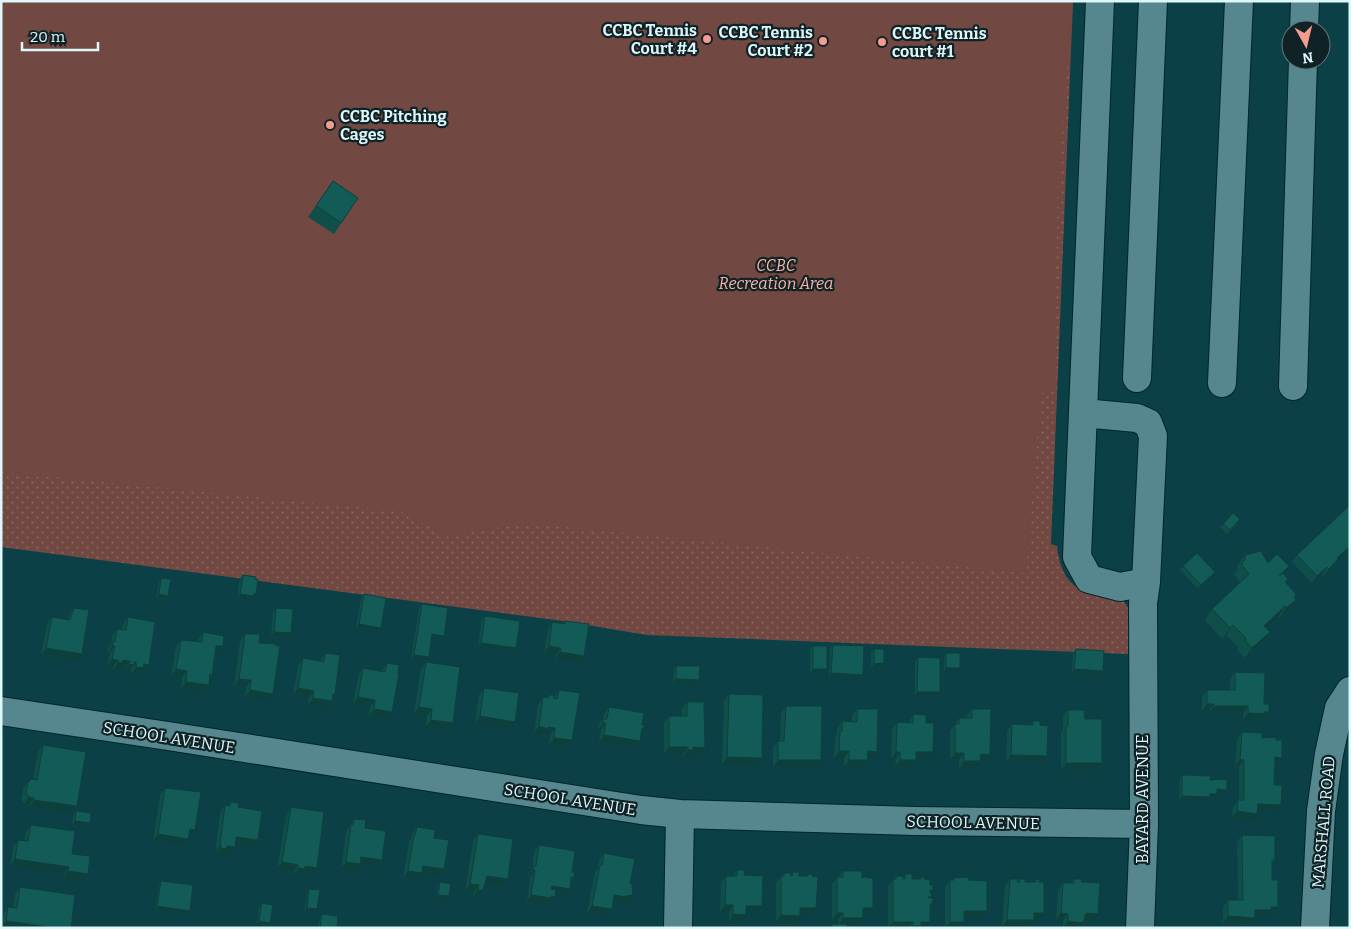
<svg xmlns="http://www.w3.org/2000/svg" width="1351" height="929" viewBox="0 0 1351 929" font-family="Bitter,serif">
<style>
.grass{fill:url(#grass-dots)}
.park{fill:#724842}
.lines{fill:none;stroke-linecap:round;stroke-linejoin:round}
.minor-casing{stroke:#00252a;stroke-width:30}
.minor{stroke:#56878e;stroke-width:28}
.wall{fill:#104e4a}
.shaded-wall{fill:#0d403c}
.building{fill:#135b56;stroke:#0d403c}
.poi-dot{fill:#f59c90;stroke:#0f2326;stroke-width:2}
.labels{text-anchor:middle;stroke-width:4.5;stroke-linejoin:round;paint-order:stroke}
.poi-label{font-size:16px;font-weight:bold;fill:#def7fb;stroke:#0f2326;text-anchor:end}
.park-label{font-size:16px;font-style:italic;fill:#feb1a6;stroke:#0f2326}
.street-label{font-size:16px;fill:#def7fb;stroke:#0f2326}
</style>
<defs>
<pattern id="grass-dots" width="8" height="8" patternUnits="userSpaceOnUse" patternTransform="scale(1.25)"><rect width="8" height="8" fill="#724842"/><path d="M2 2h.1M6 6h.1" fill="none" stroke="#86635e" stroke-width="1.8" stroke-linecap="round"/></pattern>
</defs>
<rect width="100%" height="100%" fill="#0b4047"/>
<path class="grass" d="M1 1H1073L1051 544 1057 546C1062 591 1084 593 1123 600L1128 608V654L647 635 563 621 1 547Z"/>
<path class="park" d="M1 1H1073L1058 182 1053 391 1041 393 1026 573 525 523 447 536 400 511 1 472Z"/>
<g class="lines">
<defs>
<path id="minor" d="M1100 1 1077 557 1089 579 1120 587 1146 582
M1304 30 1305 1
M1137 378 1153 1
M1222 383 1239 1
M1293 386 1303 60
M1083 413 1137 418 1148 423 1153 436 1146 582 1143 603 1144 824 1140 928
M1 711 168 736 641 810 680 814 915 821 1144 824
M678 928 680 814
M1315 928 1321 811 1329 754 1339 708 1350 691"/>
</defs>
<use href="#minor" class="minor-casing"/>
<use href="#minor" class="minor"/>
</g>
<path class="wall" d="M333 181 358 198 334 234 308 217Z
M1350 505V550L1348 552 1347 551 1338 559 1333 567 1324 576 1322 574 1312 583 1292 562 1297 555Z
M1238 523 1227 534 1220 527 1223 524Z
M1245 555 1268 563 1284 574 1285 583 1296 594 1289 610 1279 618 1278 617 1266 627 1270 632 1262 642 1245 658 1237 650 1239 648 1226 635 1222 639 1205 620 1212 609 1240 582 1234 574 1238 569 1237 566Z
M1183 566 1212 575 1198 589 1180 570Z
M243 575 256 594 251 600 237 598 240 578Z
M161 578 168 596 166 599 156 598 159 582Z
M364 594 381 628 379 631 356 628 361 598Z
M422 604 442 640 432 638 429 657 426 661 411 659 419 608Z
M74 608 82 654 77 661 41 655 47 624 52 617 68 620 69 615Z
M276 608 289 637 271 636 273 611Z
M485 616 513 652 478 646 482 619Z
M128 617 149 665 144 672 141 671 138 675 131 674V669L129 672 124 671 125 668 119 667 117 670H113V667L107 666 110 653H108V649L111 645 112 636 117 629 122 630 123 624Z
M565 621 584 656 579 663 555 659 556 655 544 653 548 630 552 622 563 624Z
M203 632 218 653H215L212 675 210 678 204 692 181 689 182 678 171 676 176 647 181 640 198 642V639Z
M245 634 259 643 276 646 273 694 268 701 245 698 246 687 234 686 240 641Z
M833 645 860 678 829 677 830 648Z
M813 646 825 672 810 673V649Z
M874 649 882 667H871V653Z
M1076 649 1101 675 1072 673 1073 653Z
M325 653 333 697 327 708 308 705 309 698 293 695 298 666 303 658 320 661Z
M946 653 957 672H944V657Z
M918 657 940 692 937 696H915V661Z
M426 662 453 723 448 730 426 727 427 716 414 714 421 669Z
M387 663 392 712 387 719 369 716 370 707 353 704 358 676 363 668 381 672 382 670Z
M676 666 697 684 673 683 674 669Z
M1235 672 1264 704 1269 712 1264 719H1260L1259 721 1243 720V713H1209V711H1202V697L1207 690H1230V679Z
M484 688 515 722 510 729 475 723 479 695Z
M559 690 567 747 549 745 550 735 544 734 543 736 534 733 538 705 543 697 546 698 549 695 554 697Z
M729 694 762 758 757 765 722 764 724 701Z
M687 702 700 755H690L688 757H683V754H664V723L669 716H682V709Z
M786 706 816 767H773V748L778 741H780L781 713Z
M609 707 642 725 644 728 641 733 640 741 635 748 599 743 601 730H598V726L603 719 604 714Z
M857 709 872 759H867V760L862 767H844V758H834L835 738 837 734V728L842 721 852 722V716Z
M972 709 990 755 985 762H980L975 768 959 769V760H950V731L959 718H967V716Z
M1068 710 1085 719 1102 763 1097 770H1061V733L1063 730V717Z
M913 714 926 723 928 760 916 759 911 768 895 767 896 759H891L892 729 897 722 908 723Z
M1033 721 1040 725 1047 756 1042 763 1006 762 1007 731 1012 724 1030 725Z
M1242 732 1262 738 1276 740 1282 758 1277 765H1275L1274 785 1276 812 1257 811 1252 821 1232 818 1233 807 1238 800H1239V767L1235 766 1237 739Z
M43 745 72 814 29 807V805L24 804 21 800 23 789 28 782 33 780 38 752Z
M1182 775 1210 780 1227 790 1224 793H1217L1215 798H1209L1207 801 1179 800 1180 779Z
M165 788 190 837H189L184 846 153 841 160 795Z
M231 802 238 807 258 840 253 847 235 844V847L230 854 223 853 221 856 216 855 217 852H215L220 813 225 805 228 806Z
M291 807 313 875 301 873 300 876 293 875V872L277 869 286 815Z
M76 811 90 823 87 827 72 825 73 815Z
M354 819 365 828 382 860 377 867 360 864 355 871 341 869 346 832Z
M31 825 72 854 83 881 63 878 64 874 10 866 13 847 18 840 24 841 26 832Z
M417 827 434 838 439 877 422 874 417 880 403 878 409 842 411 839 412 834Z
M478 834 508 879 503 886 485 883 478 897H473L474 892 465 891 473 841Z
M1242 835 1275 860 1272 864 1273 914 1268 915 1266 917H1255L1250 925 1223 923V907L1228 900H1238L1237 842Z
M539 845 572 872 574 877 571 882 570 889 565 896 555 894 550 904 547 903 546 905 527 902 530 877H528L529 873 532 870 534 852Z
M604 853 630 883 633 895 628 902H622L621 904 613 903 607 916 587 913 595 872 598 868 599 860Z
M737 870 744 875 762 906 757 913H746L741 922H729V912H720L721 883 726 876H733Z
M843 871 862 878 873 908 868 915H863L858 925H847V928H830L832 924H838V920H832V884Z
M793 872 799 876H806L808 874 811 915H800L795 923 776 922V883L784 873 791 875Z
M905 874 912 879H920L921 877 924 879 931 894 930 898 932 904 930 907 926 928H888V886L896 876 903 877Z
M953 878 968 880 987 911 982 918H964V922L960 928H945V887L950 880H952Z
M1010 879 1018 881 1019 879 1025 882H1034L1036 879 1039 882 1044 913 1039 920H1034L1029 927H1002L1005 886Z
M1074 879 1081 882 1093 921 1084 920 1080 928H1063V921L1056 920 1058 890 1063 883H1071Z
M161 881 187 915 155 910 159 885Z
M440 882 447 900 436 899 438 886Z
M20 887 75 895 1 928 3 914 8 907H13L15 894Z
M309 889 315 913 304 912 307 893Z
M262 903 270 923 268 926 257 925 259 907Z
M322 914 337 928H318L320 917Z"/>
<path class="shaded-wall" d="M1350 546 1347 551 1332 565 1337 558Z
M1338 559 1333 567 1324 576 1329 569Z
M1327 567 1322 574 1312 583 1317 576Z
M1215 572 1198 589 1201 585Z
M159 594 168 596 166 599 156 598Z
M240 594H256L251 600 237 598Z
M1296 600 1289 610 1279 618 1286 608Z
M1285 606 1278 617 1257 636 1264 626Z
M359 624 381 628 379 631 356 628Z
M1233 625 1226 635 1222 639 1230 628Z
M274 632 291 633 289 637 271 636Z
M1270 632 1262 642 1245 658 1252 648Z
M432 634 444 636 442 640 430 638Z
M481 643 516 648 513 652 478 646Z
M112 646H115L110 653H108Z
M216 646H223L218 653H211Z
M549 646 561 648 556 655 544 653Z
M46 648 82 654 77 661 41 655Z
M560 652 584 656 579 663 555 659Z
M414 655 429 657 426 661 411 659Z
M112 659 118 660 113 667 107 666Z
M123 660 130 661 125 668 119 667 117 670H113L118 662Z
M134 662H136L129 672 124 671 129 664Z
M884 663 882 667H871L874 664Z
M144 664 149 665 144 672 141 671 138 675 131 674 136 667Z
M946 668H960L957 672H944Z
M176 669 187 671 182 678 171 676Z
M813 669H827L825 672 810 673Z
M1074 669 1103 671 1101 675 1072 673Z
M831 673 863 675 860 678 829 677Z
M239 679 251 680 246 687 234 686Z
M676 679 699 680 697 684 673 683Z
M186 682 209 685 204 692 181 689Z
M298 688 314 691 309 698 293 695Z
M250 690 273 694 268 701 245 698Z
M917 692H940L937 696H915Z
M335 694 330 700 332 701 327 708 308 705 313 698Z
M358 697 375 700 370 707 353 704Z
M1207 704H1214L1209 711H1202Z
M1214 706H1248L1243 713H1209Z
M419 707 432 709 427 716 414 714Z
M374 709 392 712 387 719 369 716Z
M1269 712 1264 719H1260L1259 721 1243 720 1248 713Z
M480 716 515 722 510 729 475 723Z
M431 720 453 723 448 730 426 727Z
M603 723H606L601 730H598Z
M539 726 548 727 555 728 550 735 544 734 543 736 534 733Z
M604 735 640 741 635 748 599 743Z
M554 738 572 740 567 747 549 745Z
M669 747H688L683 754H664Z
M693 747 705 748 700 755H690L688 757H683L688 750Z
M839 751H849L844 758H834Z
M868 751 877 752 872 759 863 758Z
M896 752H900L896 759H891Z
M916 752H933L928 760 911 759Z
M955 753H964L959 760H950Z
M981 754 990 755 985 762H980L975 768 959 769 964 761Z
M1011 755 1047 756 1042 763 1006 762Z
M727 757 762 758 757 765 722 764Z
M1275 757 1282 758 1277 765 1270 764Z
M1240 759 1244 760 1239 767 1235 766Z
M778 760H821L816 767H773Z
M849 760H867L862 767H844Z
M900 760H916L911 768 895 767Z
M1066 763H1102L1097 770H1061Z
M1217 789 1227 790 1224 793H1215Z
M1210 794H1217L1215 798H1209L1207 801 1179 800 1182 796Z
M29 797 34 798 29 805 24 804Z
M34 800 77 806 72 814 29 807Z
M1258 804 1281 805 1276 812 1253 811Z
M1237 811 1257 814 1252 821 1232 818Z
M75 821 90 823 87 827 72 825Z
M190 829 195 830 190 837 185 836Z
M158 834 188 839 184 846 153 841Z
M236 837 258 840 253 847 231 844Z
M220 845H221L217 852H215Z
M227 846 235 847 230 854 223 853 221 856 216 855 221 848Z
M361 857 382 860 377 867 360 864 355 871 341 869 346 862Z
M15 859 69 867 64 874 10 866Z
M282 862 298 865 293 872 277 869Z
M305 866 317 868 313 875 301 873 300 876 293 875 298 868Z
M423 866 444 869 439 877 422 874 417 880 403 878 408 871Z
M533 870H535L530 877H528Z
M68 871 88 874 83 881 63 878Z
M487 876 508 879 503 886 482 883Z
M470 884 479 885 474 892 465 891Z
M552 886 570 889 565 896 547 893Z
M478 890H483L478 897H473Z
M438 895 449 896 447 900 436 899Z
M531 895 551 896 555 897 550 904 547 903 546 905 527 902Z
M614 895 626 896 633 895 628 902H622L621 904 609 902Z
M725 905H733L729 912H720Z
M157 906 190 911 187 915 155 910Z
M592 906 612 909 607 916 587 913Z
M746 906H762L757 913H741Z
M1271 907H1278L1273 914 1268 915 1266 917H1250L1255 910Z
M307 908 317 909 315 913 304 912Z
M800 908H816L811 915H796Z
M863 908H873L868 915H858Z
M964 911H987L982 918H959Z
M837 913H843L838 920H832Z
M1034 913H1044L1039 920H1029Z
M1061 913 1068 914 1063 921 1056 920Z
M1086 913 1098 914 1093 921 1081 920Z
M733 914 746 915 741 922H729Z
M781 915 800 916 795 923 776 922Z
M1228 916 1255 918 1250 925 1223 923Z
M843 918H863L858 925H838Z
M1007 920H1034L1029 927H1002Z
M6 921 56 928H1Z
M259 921 270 923 268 926 257 925Z
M1068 921 1083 923 1080 928H1063Z
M893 922H913L909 928H888Z
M921 922H930L926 928H912L913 926Z
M950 922H964L960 928H945Z"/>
<path class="building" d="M333 181 358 198 341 223 316 206Z
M1350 505V546L1337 558 1338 559 1329 569 1327 567 1317 576 1297 555Z
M1233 513 1240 519 1230 530 1223 524Z
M1261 551 1268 563 1277 554 1289 566 1279 576 1283 573 1288 579 1285 582 1296 594 1294 597 1296 600 1286 608 1285 606 1264 626 1270 632 1252 648 1245 640 1246 638 1233 625 1230 628 1212 609 1249 574 1241 564H1243V561L1245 560V555Z
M1197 553 1215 572 1201 585 1183 566Z
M243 575 256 577 255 579H258L256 594H254L253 596 240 594Z
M161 578 171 579 168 596 159 594Z
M364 594 386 598 381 628 359 624Z
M422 604 448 608 444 636 432 634 429 657 414 655Z
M74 608 89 610 82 654 46 648 52 617 70 620Z
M276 608 293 609 291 633 274 632Z
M485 616 520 621 516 648 481 643Z
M128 617 155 622 149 665 144 664 143 668 136 667V662H134V665L129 664 130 661 123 660 122 663 118 662V660L112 659 115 646H112L113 642H115L117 629 126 630Z
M565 621 589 624 584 656 560 652 561 648 549 646 552 622 565 624Z
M203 632 224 636 223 646H216L212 675 210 674 209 685 186 682 187 671 176 669 181 640 202 642Z
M245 634H260L259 643 277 644 276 646H280L273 694 250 690 251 680 239 679Z
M833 645 864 646 863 675 831 673Z
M813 646H827V669H813Z
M874 649H884V663L874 664Z
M1076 649 1104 651 1103 671 1074 669Z
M325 653 340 655 335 694H333L332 701 313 698 314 691 298 688 303 658 324 662Z
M946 653H960V668H946Z
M918 657 940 658V692H917Z
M426 662 460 667 453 723 431 720 432 709 419 707Z
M387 663 399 665 398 674H399L392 712 374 709 375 700 358 697 363 668 385 672Z
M676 666H700L699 680 676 679Z
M1235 672 1265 673 1264 704H1269V712H1264V714L1248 713V706H1214V704H1207V690H1235Z
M484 688 519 693 515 722 480 716Z
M559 690 580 693 572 740 554 738 555 728 548 727V729L539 726 543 697 548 698 549 695H554L553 698 557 699Z
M729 694 763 695 762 758 727 757Z
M687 702H704L705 748 693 747V750H688V747H669V716H687Z
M786 706H822L821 760H778V741H784Z
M609 707 644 713 642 725H645L644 728H642L640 741 604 735 606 723H603V719H607Z
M857 709H878L877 752 868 751 867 760H849V751H839L840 731H842V721L857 722Z
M972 709H991L990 755 981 754 980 761H964V753H955V724H959V718H972Z
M1068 710H1084L1085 719H1102V763H1066V726H1068Z
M913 714 926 715V723H934L933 752H916V760H900V752H896L897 722 913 723Z
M1033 721H1040V725L1048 726 1047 756 1011 755 1012 724 1033 725Z
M1242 732 1262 733V738L1276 737V740H1282V758L1275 757 1274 785H1282L1281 805 1258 804 1257 814 1237 811 1238 800H1244V760L1240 759Z
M43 745 86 752 77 806 34 800V798L29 797 26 793 28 782 32 779 37 780Z
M1182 775 1211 776 1210 780 1227 779V790L1217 789V794H1210V797L1182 796Z
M165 788 201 792 195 830 190 829 188 839 158 834Z
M231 802 239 803 238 807 262 811 258 840 236 837 235 847 227 846 226 849 221 848V845H220L225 805 230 806Z
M291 807 324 812 317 868 305 866V869L298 868V865L282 862Z
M76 811 91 813 90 823 75 821Z
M354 819 366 820 365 828 386 831 382 860 361 857 360 864 346 862 351 825H353Z
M31 825 75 831 72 854 90 856 88 874 68 871 69 867 15 859 18 840 28 841Z
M417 827 435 830 434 838 449 840 444 869 423 866 422 873 408 871 414 835H415Z
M478 834 513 839 508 879 487 876 483 890H478L479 885 470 884Z
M1242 835 1275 836V860H1272V880H1278V907H1271V910H1255V918L1228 916V900H1243Z
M539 845 575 851 572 872 575 873 574 877H571L570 889 552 886 551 889 556 890 555 897 551 896V898L531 895 535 870H533L534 866H536Z
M604 853 635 859 630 883 632 884 633 895 626 896V897L614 895 612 909 592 906 600 865H602Z
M737 870H745L744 875 763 876 762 906H746V915L733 914V905H725L726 876H737Z
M843 871H862V878L867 876V878H873V908H863V918H843V913H837V877H843Z
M793 872H799V876H808V874H812V876L818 877 816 908H800V916L781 915V876H784V873H791V876H792Z
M905 874H912V879H921V877H924V879L930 880V885H933V890H930L932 897H928L929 898H933L932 904H930V922H921V926H913V922H893V879H896V876H903V879H905Z
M969 877 968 880 987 881V911H964V922H950V880H954L953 878Z
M1010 879H1018L1017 882H1020L1019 879H1025V882H1036V879H1039V882H1044V913H1034V920H1007Z
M1074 879H1082L1081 882 1100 883 1098 914 1086 913 1083 923 1068 921V914L1061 913 1063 883H1074Z
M161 881 193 885 190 911 157 906Z
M440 882 451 884 449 896 438 895Z
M20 887 75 895 71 928H56L6 921 8 907 17 908Z
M309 889 320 890 317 909 307 908Z
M262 903 273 905 270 923 259 921Z
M322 914 338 916 337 928H320Z
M832 924H847V928H832Z
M495 926 507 928H494Z"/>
<g class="poi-dot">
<circle cx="707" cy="39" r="5"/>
<circle cx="823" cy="41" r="5"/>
<circle cx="882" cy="42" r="5"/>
<circle cx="330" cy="125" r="5"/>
</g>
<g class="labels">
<g class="poi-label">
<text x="697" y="36">CCBC Tennis<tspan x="697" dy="18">Court #4</tspan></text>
<text x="813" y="38">CCBC Tennis<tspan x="813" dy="18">Court #2</tspan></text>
<text x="892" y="39" text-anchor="start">CCBC Tennis<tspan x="892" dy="18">court #1</tspan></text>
<text x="340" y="122" text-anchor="start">CCBC Pitching<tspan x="340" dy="18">Cages</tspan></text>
</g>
<g class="park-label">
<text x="776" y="271">CCBC<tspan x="776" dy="18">Recreation Area</tspan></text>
</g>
<g class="street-label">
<text transform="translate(169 737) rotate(9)" y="6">SCHOOL AVENUE</text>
<text transform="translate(570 799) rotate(9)" y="6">SCHOOL AVENUE</text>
<text transform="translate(1142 799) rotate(-90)" y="6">BAYARD AVENUE</text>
<text transform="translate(973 822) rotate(1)" y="6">SCHOOL AVENUE</text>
<text transform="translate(1323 822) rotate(-85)" y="6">MARSHALL ROAD</text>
</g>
</g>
<rect width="1351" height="929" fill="none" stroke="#def7fb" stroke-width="5"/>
<g transform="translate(1306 45) rotate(172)"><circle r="24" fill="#0f2326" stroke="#62787b"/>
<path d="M0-4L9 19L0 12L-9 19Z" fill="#f59c90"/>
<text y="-8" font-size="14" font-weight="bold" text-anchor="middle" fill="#def7fb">N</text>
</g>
<path d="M22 42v8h76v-8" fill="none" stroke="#def7fb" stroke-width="2.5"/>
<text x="30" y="42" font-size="15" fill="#def7fb" stroke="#0f2326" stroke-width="4" paint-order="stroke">20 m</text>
</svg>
